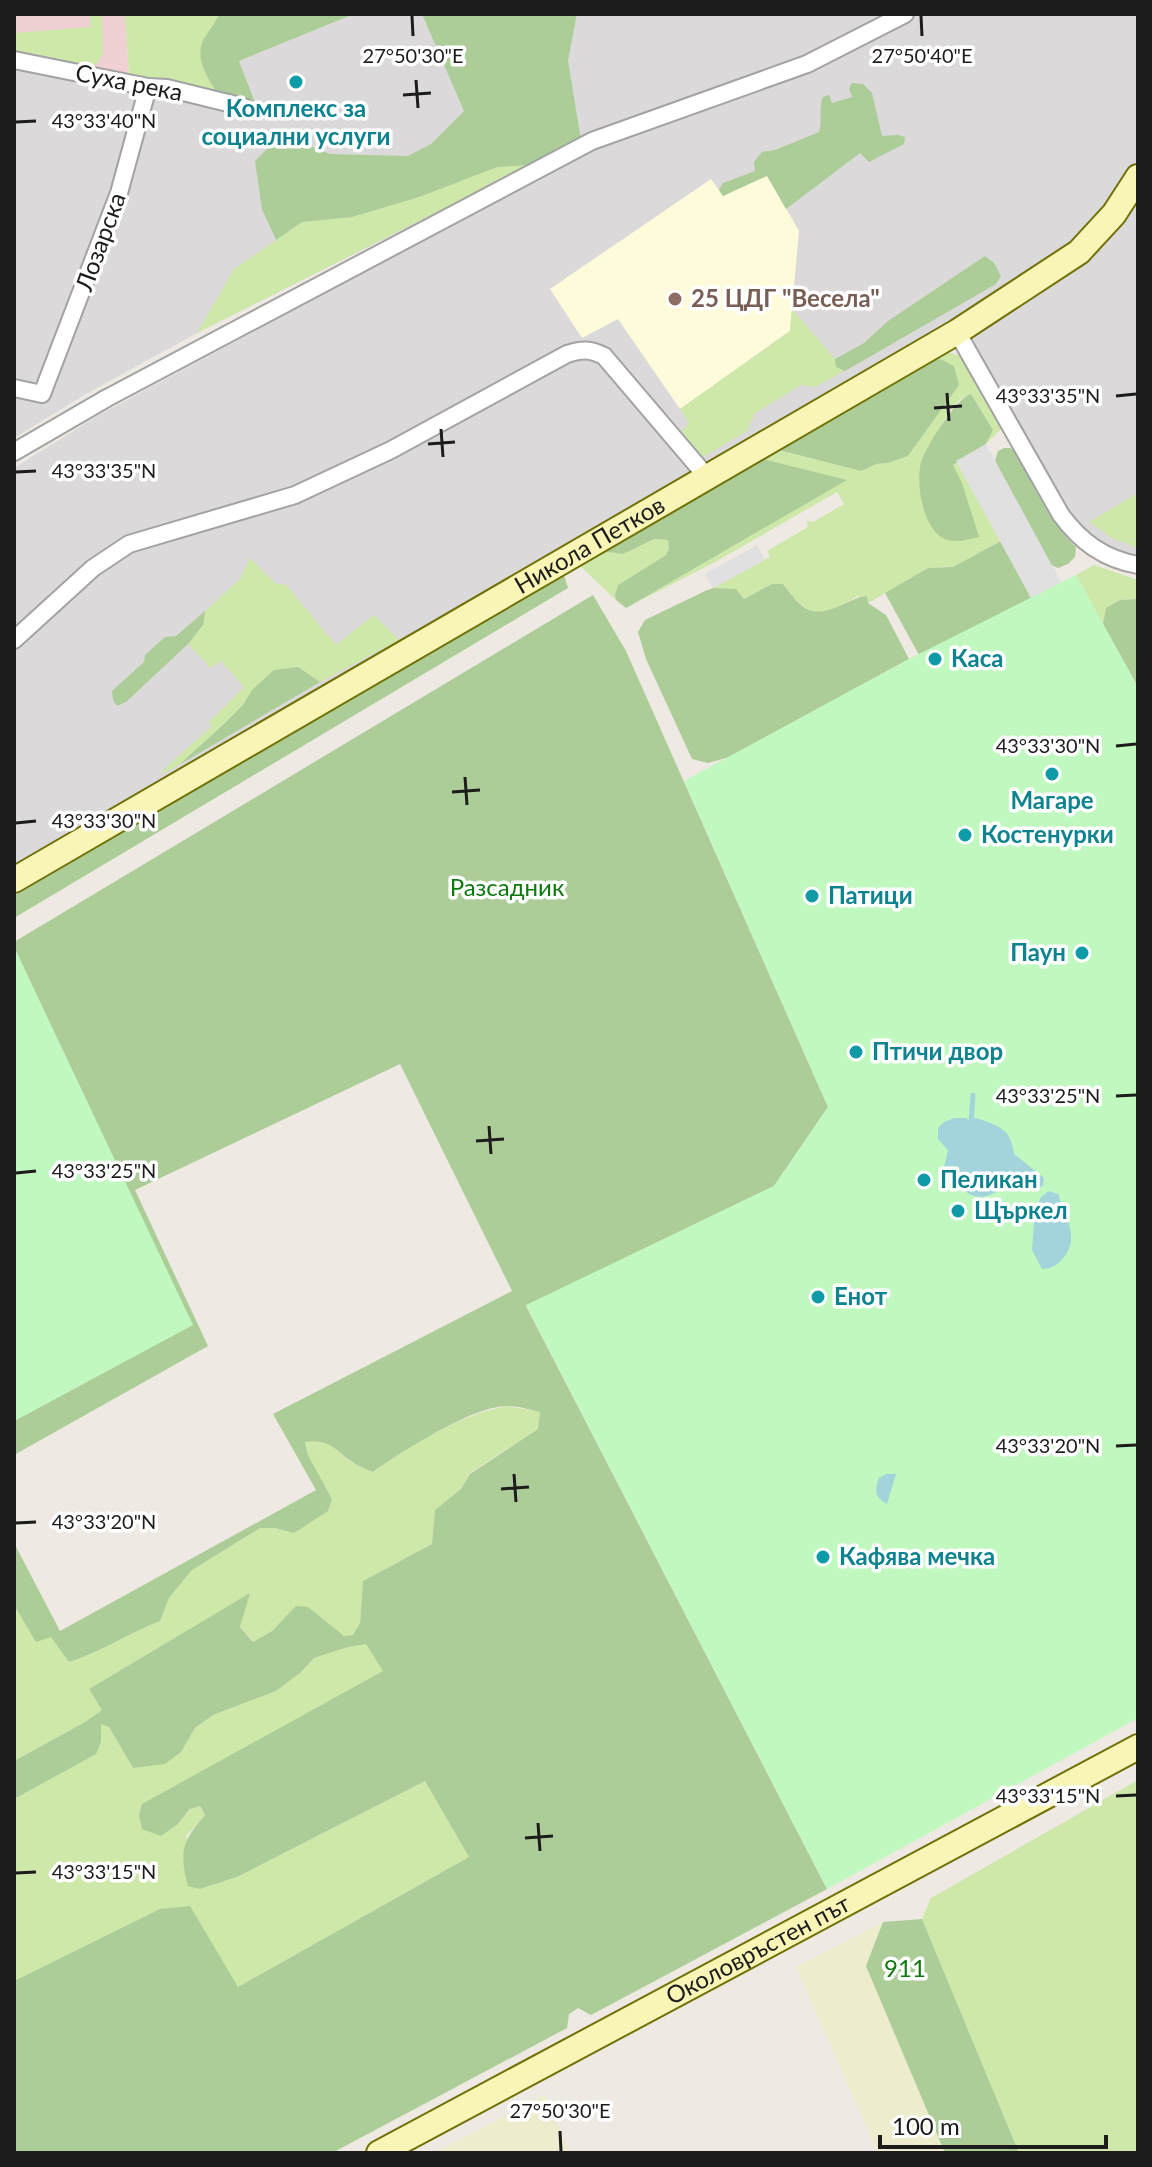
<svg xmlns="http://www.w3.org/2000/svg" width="1152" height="2167" viewBox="0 0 1152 2167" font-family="Lato,sans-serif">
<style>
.residential{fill:#dbd9da}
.commercial{fill:#efd1d3}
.education{fill:#fefbdb}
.farmland{fill:#edeccd}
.grass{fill:#cde8a8}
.forest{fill:#accd97}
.park{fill:#c0f8bf}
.parking{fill:#e0e0e0}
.water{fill:#a3d4db}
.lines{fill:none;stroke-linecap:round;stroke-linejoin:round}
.stream{stroke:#a3d4db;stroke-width:5}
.street-casing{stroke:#a3a3a3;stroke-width:20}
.secondary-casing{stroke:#6f7106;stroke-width:28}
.street{stroke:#fff;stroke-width:16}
.secondary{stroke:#f8f5b6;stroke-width:24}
.ticks{fill:none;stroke:#1c1c1c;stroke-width:3}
.culture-dot{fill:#0f9aa8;stroke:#fff;stroke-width:3}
.education-dot{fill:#8d6e63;stroke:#fff;stroke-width:3}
.labels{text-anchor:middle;stroke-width:7;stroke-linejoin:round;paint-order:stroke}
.street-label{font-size:24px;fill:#1c1c1c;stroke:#fff}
.culture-label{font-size:24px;font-weight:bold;fill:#0d838f;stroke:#fff;text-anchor:start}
.education-label{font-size:24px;font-weight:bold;fill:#785e54;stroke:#fff;text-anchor:start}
.park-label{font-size:24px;fill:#0e780d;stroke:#fff}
.ticks-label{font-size:20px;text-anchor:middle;fill:#1c1c1c;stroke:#fff;stroke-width:7;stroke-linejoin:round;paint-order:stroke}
</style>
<rect width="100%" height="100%" fill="#eee9e2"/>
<path class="residential" d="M354 14H422L465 111 568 61 577 14H889L804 60 589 136 197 333 86 394 14 438V51L255 101 239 61Z
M918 14H1138V163L1107 209 1074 246 1040 270 14 871V468L99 415 595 148 810 69Z
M1138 191V559L1111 551 1078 528 966 335Z"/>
<path class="commercial" d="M14 14H125L129 76 14 51Z"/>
<path class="education" d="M767 175 799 231 790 331 680 409 618 319 582 338 550 289 711 179 723 196Z"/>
<path class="farmland" d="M883 1922 866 1966 945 2153H878L796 1967Z
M545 2095 570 2153H434L544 2095Z"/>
<path class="grass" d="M90 14H102L103 55 96 64 89 67 14 51V33L90 27Z
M125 14H219L215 25 204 39 205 71 217 93 129 76Z
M530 165 197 333 234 269 302 222 352 217 419 197 497 167Z
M792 309 835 359 836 367 845 371 815 387 801 385 754 414 747 431 703 457 681 431 689 423 680 409 790 331Z
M942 351 958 355 965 364 1001 429 986 444 993 430 971 394C950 399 936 437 925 455L965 494 953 465 956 461 1001 541 953 567 928 568 868 603 858 596C820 618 810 620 783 584H772L744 599 736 589 713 588 770 557 767 551 808 527 807 521 813 522 844 504 837 492 715 562 626 608 846 480 759 458 775 449 861 471 876 464 888 463 908 456 959 385 922 363Z
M1138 493V548L1112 538 1089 522Z
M654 539 668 540 669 548 666 555 618 585 615 595 616 600 578 564 602 551 623 554Z
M250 558 276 584H285L336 645 374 615 399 640 320 682 298 667 252 690 243 705 223 725 179 765 164 773 161 772 212 726 209 722 244 687 221 661 211 668 188 644 203 625 205 611 240 579Z
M1094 565 1138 580V599L1120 600 1106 608 1103 624 1076 575Z
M507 1406 540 1412 538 1429 470 1473 461 1489 435 1510 432 1544 363 1581 360 1623 354 1635 344 1636 297 1606 272 1631 254 1642 240 1627 249 1594 89 1689 102 1710 85 1722 14 1761V1605L36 1641 51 1636 69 1662C101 1652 129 1633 160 1621L169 1598 192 1570 260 1528H275L294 1533 332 1499 308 1455 305 1442C332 1439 334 1450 353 1463 359 1467 367 1469 373 1472 412 1444 459 1415 507 1406Z
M366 1643 384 1671 143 1804 178 1824 191 1809 199 1806 205 1815 186 1836 200 1889 237 1877 425 1781 469 1857 238 1987 160 1909 14 1981V1799L95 1754 101 1742V1723L109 1727 133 1768 181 1752 195 1728 213 1715 276 1691 300 1673 314 1658 348 1647Z
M1138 1780V2153H1019L922 1919 931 1898Z"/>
<path class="forest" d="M219 14H354L239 61 255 102 217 93C207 76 193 57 205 37 210 29 215 24 219 14Z
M422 14H577L568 61 581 140 530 165 497 167 419 197 352 217 302 222 276 240 262 209 255 161 282 134 330 154 408 156 431 144 464 111Z
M852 83 863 84 872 93 882 136 898 135 905 137 904 144 869 162 860 153 786 209 767 176 723 196 719 190 723 183 755 171 754 162 762 152 775 150 819 132C823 119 818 109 823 97L829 95 832 103 852 97 849 88Z
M985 256 994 263 1001 276 996 284 845 371 836 367 835 359 864 343 888 321Z
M940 359 954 366 959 385 908 456 888 463 876 464 861 471 775 449 922 363Z
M971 394 993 430 986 444 953 465 962 483 979 537C969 539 958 543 948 540 924 534 915 485 921 463 925 448 957 397 971 394Z
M1004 448H1010L1016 452C1033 484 1049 522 1076 547L1075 557 1068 564 1058 568 1051 565 995 461 998 451Z
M759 458 847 480 626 608 616 600 615 595 618 585 666 555 669 548 668 540 654 539 623 554 602 551Z
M1001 541 1031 598 919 655 885 593 928 568 953 567Z
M556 573 564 575 568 588 14 918V896Z
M772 584H783C803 610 810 619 842 605 851 601 857 597 867 596L868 603 886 615 909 659 729 757 708 763 692 759 646 659 638 632 645 620 705 591 713 588 736 589 744 599Z
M593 595 626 651 828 1107 774 1186 526 1306 827 1889 591 2015 578 2008 569 2014 567 2028 332 2153H14V1981L160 1909 190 1906 238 1987 469 1857 425 1781 237 1877 200 1889 188 1886C179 1852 182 1841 205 1815L200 1806 190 1809 178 1824 161 1836 142 1829 139 1815 142 1804 383 1671 366 1644 348 1647 314 1658 300 1673 276 1691 213 1715 195 1728 181 1752 165 1764 133 1768 109 1727 101 1724V1742L96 1754 14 1799V1761L85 1722 102 1710 89 1689 250 1593 240 1627 253 1642 272 1631 296 1606 308 1607 344 1636 353 1635 360 1623 363 1581 432 1544 435 1510 461 1489 470 1474 538 1429 540 1412C530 1410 519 1406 508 1406 474 1405 401 1452 373 1472 367 1469 359 1467 354 1463 334 1450 332 1439 305 1442L308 1455 332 1499 328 1511 294 1533 275 1528H260L192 1570 169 1598 160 1621C129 1633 101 1652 69 1662L51 1637 36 1642 14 1605V1543L60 1631 316 1490 273 1414 512 1291 400 1064 135 1190 208 1346 14 1455V1421L192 1325 14 947V942Z
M1138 599V687L1103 624 1106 608 1120 600Z
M205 611 203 625 188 644 126 702 117 706 113 700 112 691 144 662 145 655 165 637 176 636Z
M298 667 320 682 179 765 223 725 243 705 252 690 274 670Z
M922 1919 1019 2153H945L866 1966 883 1922Z"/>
<path class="park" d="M1076 575 1138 687V1718L827 1889 526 1305 774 1186 828 1107 684 781 909 659Z
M14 947 193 1325 14 1421Z"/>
<path class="parking" d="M986 444 1061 582 1031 598 956 461Z
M757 545 765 560 713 588 705 574Z"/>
<path class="water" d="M954 1118H966L972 1124 973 1119 976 1118C1000 1126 1011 1129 1014 1154L1044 1178 1043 1186 1035 1189C1004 1171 997 1207 969 1194L943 1172 948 1150 938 1139V1128L944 1122Z
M1049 1191 1058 1194C1065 1214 1080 1238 1064 1257 1058 1265 1052 1269 1042 1269L1032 1250 1035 1209 1041 1197Z
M886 1474H896L887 1504C875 1497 874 1491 879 1478Z"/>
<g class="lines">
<path class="stream" d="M971 1124 973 1095"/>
<defs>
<path id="street" d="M14 60 148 87 167 88 244 107
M957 332 1061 515C1081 542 1104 559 1138 565
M14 388 42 394 119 193 148 87
M14 452 107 398 592 141 807 64 905 14
M14 640 93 568 129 544 295 495 391 450 567 354C582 349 590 349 604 356L707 477"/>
<g id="secondary">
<path id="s1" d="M14 880 957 332 1079 252 1114 214 1138 177"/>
<path id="s2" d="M379 2153 1138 1747"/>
</g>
</defs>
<use href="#street" class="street-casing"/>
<use href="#secondary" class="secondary-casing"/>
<use href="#street" class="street"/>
<use href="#secondary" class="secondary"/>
</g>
<path class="ticks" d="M412 16 413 36M921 16 922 36M416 80 418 108M403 95 431 93M16 122 36 121M947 393 949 421M1116 396 1136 394M934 408 962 406M441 429 443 457M428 444 455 442M16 472 36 471M1116 746 1136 744M465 777 467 805M452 792 480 790M16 823 36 821M1116 1096 1136 1095M489 1126 491 1154M476 1141 504 1139M16 1173 36 1171M1116 1446 1136 1445M514 1474 516 1502M501 1489 529 1487M16 1523 36 1522M1116 1796 1136 1795M538 1823 540 1851M525 1838 553 1836M16 1873 36 1872M560 2131 561 2151"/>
<g class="culture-dot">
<circle cx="296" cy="82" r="8"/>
<circle cx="935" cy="659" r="8"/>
<circle cx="1052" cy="774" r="8"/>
<circle cx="965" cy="835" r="8"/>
<circle cx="812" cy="896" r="8"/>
<circle cx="1082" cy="953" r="8"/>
<circle cx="856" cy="1052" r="8"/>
<circle cx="924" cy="1180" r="8"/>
<circle cx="958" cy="1211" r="8"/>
<circle cx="818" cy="1297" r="8"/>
<circle cx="823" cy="1557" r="8"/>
</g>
<circle class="education-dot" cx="675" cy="299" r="8"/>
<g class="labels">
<g class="street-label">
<text transform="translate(129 83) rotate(11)" y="8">Суха река</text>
<text transform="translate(101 242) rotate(-70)" y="8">Лозарска</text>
<text dy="8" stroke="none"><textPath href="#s1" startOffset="666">Никола Петков</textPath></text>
<text dy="8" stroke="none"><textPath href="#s2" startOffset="430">Околовръстен път</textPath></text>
</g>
<g class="culture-label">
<text x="296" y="117" text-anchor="middle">Комплекс за<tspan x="296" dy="28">социални услуги</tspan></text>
<text x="951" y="667">Каса</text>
<text x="1052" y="809" text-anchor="middle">Магаре</text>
<text x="981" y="843">Костенурки</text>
<text x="828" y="904">Патици</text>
<text x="1066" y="961" text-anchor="end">Паун</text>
<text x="872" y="1060">Птичи двор</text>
<text x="940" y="1188">Пеликан</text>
<text x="974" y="1219">Щъркел</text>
<text x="834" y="1305">Енот</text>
<text x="839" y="1565">Кафява мечка</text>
</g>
<g class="education-label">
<text x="691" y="307">25 ЦДГ "Весела"</text>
</g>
<g class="park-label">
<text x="507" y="896">Разсадник</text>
<text x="905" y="1977">911</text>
</g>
</g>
<g class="ticks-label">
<text x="413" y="63">27°50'30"E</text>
<text x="922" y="63">27°50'40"E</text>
<text x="104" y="128">43°33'40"N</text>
<text x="1048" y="403">43°33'35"N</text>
<text x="104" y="478">43°33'35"N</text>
<text x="1048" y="753">43°33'30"N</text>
<text x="104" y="828">43°33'30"N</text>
<text x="1048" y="1103">43°33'25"N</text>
<text x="104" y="1178">43°33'25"N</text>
<text x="1048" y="1453">43°33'20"N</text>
<text x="104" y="1529">43°33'20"N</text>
<text x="1048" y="1803">43°33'15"N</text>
<text x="104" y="1879">43°33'15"N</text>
<text x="560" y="2118">27°50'30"E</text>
</g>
<rect width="1152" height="2167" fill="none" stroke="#1c1c1c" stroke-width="32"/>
<path d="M880 2135v12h226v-12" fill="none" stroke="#1c1c1c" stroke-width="4"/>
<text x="892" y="2135" font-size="24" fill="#1c1c1c" stroke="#ffffff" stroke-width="6" paint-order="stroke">100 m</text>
</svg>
